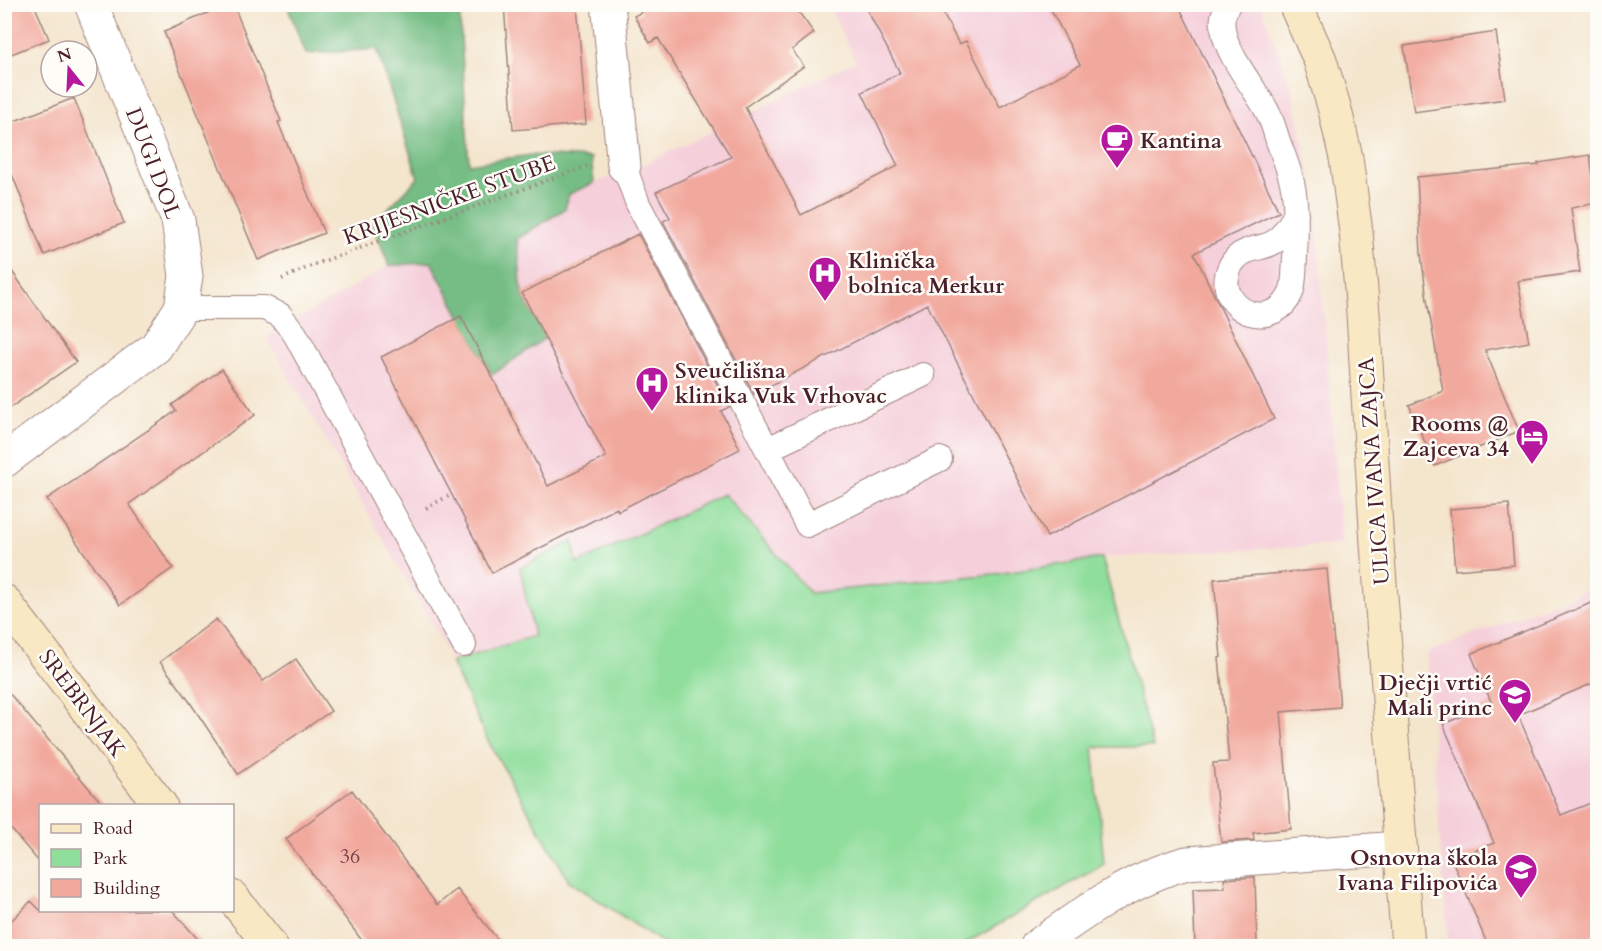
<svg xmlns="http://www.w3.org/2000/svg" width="1602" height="951" viewBox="0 0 1602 951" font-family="Cardo,serif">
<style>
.built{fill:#f5cfda}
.green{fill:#90de9c;stroke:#6d7e64;stroke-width:1.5}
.forest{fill:#74bd84;stroke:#5f6e58;stroke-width:1.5}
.building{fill:#f2a99d}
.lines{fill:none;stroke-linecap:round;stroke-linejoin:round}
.lane-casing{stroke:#9f827c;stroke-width:26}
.street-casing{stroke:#9f827c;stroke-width:35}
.secondary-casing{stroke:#9f827c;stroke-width:35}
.path{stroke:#9f827c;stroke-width:4;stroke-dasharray:1.5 4.5;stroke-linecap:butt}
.lane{stroke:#fff;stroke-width:24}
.street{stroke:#fff;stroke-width:33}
.secondary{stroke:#f8e8c3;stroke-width:33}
.labels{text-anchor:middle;stroke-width:5;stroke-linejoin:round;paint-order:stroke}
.number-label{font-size:20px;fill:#744248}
.poi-label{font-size:22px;font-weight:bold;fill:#4a1f2b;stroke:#fdfcf7;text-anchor:start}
.street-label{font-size:22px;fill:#4a1f2b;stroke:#fdfcf7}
</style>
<rect width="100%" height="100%" fill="#fdfcf7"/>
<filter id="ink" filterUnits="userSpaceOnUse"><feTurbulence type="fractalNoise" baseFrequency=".0167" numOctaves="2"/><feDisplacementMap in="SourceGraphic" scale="12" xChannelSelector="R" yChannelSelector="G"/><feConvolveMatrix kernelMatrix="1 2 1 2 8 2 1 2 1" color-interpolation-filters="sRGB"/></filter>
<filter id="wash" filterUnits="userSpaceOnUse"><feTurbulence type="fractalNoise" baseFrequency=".008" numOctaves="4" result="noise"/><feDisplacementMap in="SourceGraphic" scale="24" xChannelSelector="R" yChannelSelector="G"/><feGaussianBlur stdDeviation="1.35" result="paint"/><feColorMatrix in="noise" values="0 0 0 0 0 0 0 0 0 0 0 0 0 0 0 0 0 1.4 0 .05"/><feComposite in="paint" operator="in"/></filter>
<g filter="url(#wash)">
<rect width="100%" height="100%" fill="#f4e5cd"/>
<path class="built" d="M828 5H1261L1292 89 1315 201 1342 545 1192 552 1102 558 1004 573 810 593 451 662 440 638 266 337 389 266 594 183 640 166 856 61Z
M1597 586V946H1449L1441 852 1427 653Z"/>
<path class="green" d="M724 494 810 593 1004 573 1102 558 1153 747H1093L1104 864 961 946H666L663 943 569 881 488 741 451 662 534 636 520 568 573 541 577 564Z"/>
<path class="forest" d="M287 5H459L469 164 531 155 591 158 594 183 569 194 565 209 517 239 522 293 545 338 492 375 431 262 389 266 373 224 418 178 377 49 306 54Z"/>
<g id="blocks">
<path class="building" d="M4 4H34L49 39 4 57Z
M228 4H233L281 121 278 122 324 233 258 260 164 32Z
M504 4H577L586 124 513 130Z
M638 4H793L814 33 792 50 804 66 745 107 801 215 898 166 862 92 900 73 864 4H938L959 44 966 41 1000 107 1080 65 1048 4H1178L1279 212 1194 253 1274 419 1047 537 927 304 754 394 663 221 670 218 656 192 731 157 658 38 650 43 634 16 642 12Z
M1496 32 1505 99 1414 112 1404 46Z
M74 98 124 223 44 255 4 154V125Z
M1590 155 1597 203 1571 208 1580 272 1518 281 1529 342 1485 350 1519 431 1435 466 1409 405 1443 391 1427 300 1421 254 1417 177 1539 165 1538 163Z
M638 234 729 407 721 411 740 449 618 511 617 508 492 573 381 357 461 316 548 486 606 457 522 293Z
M4 260 76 362 4 412Z
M222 369 255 415 129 504 173 568 120 605 47 499 176 411 172 405Z
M1509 504 1514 565 1455 570 1450 509Z
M1327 569 1340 707 1281 712 1291 829 1253 833 1254 840 1221 842 1213 763 1229 762 1219 658 1221 657 1214 579Z
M1598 600V681L1518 715 1561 815 1598 800V946H1488L1452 860 1494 843 1443 724 1492 704 1471 654Z
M216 619 263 681 296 659 331 711 238 774 185 695 160 662Z
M4 687 104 806H40V863L4 821Z
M352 790 437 905 457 889 503 946H366L286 839Z
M1255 877 1257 946H1195L1193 889 1225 888 1224 879Z
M31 901 40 910H172L204 946H4V928Z"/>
</g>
</g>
<g filter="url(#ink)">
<use href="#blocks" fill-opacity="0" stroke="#9f827c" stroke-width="1.5"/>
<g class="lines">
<defs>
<path id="lane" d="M1228 4C1226 9 1224 13 1223 17 1218 46 1254 86 1267 111 1272 120 1275 131 1278 141 1284 157 1292 176 1294 193 1297 215 1296 236 1295 257 1294 269 1295 282 1291 293 1284 310 1267 318 1250 313 1240 310 1232 302 1228 292 1223 276 1231 257 1247 251 1257 247 1269 247 1277 240 1285 233 1290 223 1296 214
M624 166 638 204 807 525 940 459
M181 308H264L280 315 295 334 464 645
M768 449 923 375"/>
<path id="street" d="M608 4 624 166
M4 461 156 347 181 308 186 276 178 220 91 4
M1037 946C1083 913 1131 878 1187 863L1400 848"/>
<path id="secondary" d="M1295 4 1320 60 1335 110 1346 158 1356 232 1363 313 1377 544 1408 946
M4 601 161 806
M232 897 271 946"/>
</defs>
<use href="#lane" class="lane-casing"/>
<use href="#street" class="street-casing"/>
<use href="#secondary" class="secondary-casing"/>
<path class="path" d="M282 279 313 265 587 166
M426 508 452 494"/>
<use href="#lane" class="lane"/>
<use href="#street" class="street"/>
<use href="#secondary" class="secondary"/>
</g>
</g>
<defs>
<symbol id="cafe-pin" viewBox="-11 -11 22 30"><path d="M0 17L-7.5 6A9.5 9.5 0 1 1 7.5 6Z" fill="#b5179e" stroke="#fdfcf7"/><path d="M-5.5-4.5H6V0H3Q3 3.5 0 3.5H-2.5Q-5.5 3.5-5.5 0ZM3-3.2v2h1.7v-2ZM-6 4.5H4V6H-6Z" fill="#fff"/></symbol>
<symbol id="hospital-pin" viewBox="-11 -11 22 30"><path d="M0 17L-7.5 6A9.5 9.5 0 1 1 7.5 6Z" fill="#b5179e" stroke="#fdfcf7"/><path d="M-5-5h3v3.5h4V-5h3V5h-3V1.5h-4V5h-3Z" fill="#fff"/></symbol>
<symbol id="hotel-pin" viewBox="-11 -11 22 30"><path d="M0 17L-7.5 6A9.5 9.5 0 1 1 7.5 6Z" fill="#b5179e" stroke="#fdfcf7"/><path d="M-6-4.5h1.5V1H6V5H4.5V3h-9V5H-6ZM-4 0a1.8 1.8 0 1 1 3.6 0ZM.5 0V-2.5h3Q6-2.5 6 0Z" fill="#fff"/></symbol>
<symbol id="school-pin" viewBox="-11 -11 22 30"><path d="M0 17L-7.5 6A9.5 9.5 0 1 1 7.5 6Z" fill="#b5179e" stroke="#fdfcf7"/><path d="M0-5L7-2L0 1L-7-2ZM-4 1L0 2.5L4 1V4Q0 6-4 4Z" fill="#fff"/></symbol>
</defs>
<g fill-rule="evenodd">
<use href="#cafe-pin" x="1098" y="121" width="38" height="52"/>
<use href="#hospital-pin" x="806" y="254" width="38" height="52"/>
<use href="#hospital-pin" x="633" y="364" width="38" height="52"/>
<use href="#hotel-pin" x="1513" y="417" width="38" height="52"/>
<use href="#school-pin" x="1496" y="676" width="38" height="52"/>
<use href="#school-pin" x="1502" y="851" width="38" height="52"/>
</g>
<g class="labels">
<g class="number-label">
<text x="350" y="863">36</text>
</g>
<g class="poi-label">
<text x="1140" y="148">Kantina</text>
<text x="848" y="268">Klinička<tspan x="848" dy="25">bolnica Merkur</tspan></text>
<text x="675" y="378">Sveučilišna<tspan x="675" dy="25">klinika Vuk Vrhovac</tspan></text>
<text x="1509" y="431" text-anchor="end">Rooms @<tspan x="1509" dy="25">Zajceva 34</tspan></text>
<text x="1492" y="690" text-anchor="end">Dječji vrtić<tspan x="1492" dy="25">Mali princ</tspan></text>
<text x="1498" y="865" text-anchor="end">Osnovna škola<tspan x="1498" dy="25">Ivana Filipovića</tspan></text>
</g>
<g class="street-label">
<text transform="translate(154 163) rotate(69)" y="8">DUGI DOL</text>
<text transform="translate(449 199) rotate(-20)" y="8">KRIJESNIČKE STUBE</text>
<text transform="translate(1373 471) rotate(-94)" y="8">ULICA IVANA ZAJCA</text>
<text transform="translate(83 703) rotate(53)" y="8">SREBRNJAK</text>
</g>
</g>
<rect width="1602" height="951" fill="none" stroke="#fdfcf7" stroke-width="24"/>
<rect x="39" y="804" width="195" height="108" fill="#fdfcf7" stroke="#b5a4a5" stroke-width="1.5"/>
<rect x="51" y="824" width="30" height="9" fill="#f8e8c3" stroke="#b5a4a5" stroke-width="1.5"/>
<text x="93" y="834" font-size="18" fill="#4a1f2b">Road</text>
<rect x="51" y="849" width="30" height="18" fill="#90de9c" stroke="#b5a4a5" stroke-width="1.5"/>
<text x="93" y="864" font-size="18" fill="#4a1f2b">Park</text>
<rect x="51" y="879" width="30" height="18" fill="#f2a99d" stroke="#b5a4a5" stroke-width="1.5"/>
<text x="93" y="894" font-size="18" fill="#4a1f2b">Building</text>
<g transform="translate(69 69) rotate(342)"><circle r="28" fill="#fdfcf7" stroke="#b5a4a5" stroke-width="1.5"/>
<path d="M0-4.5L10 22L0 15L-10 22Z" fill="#b5179e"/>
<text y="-9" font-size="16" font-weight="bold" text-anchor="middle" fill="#4a1f2b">N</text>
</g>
</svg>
